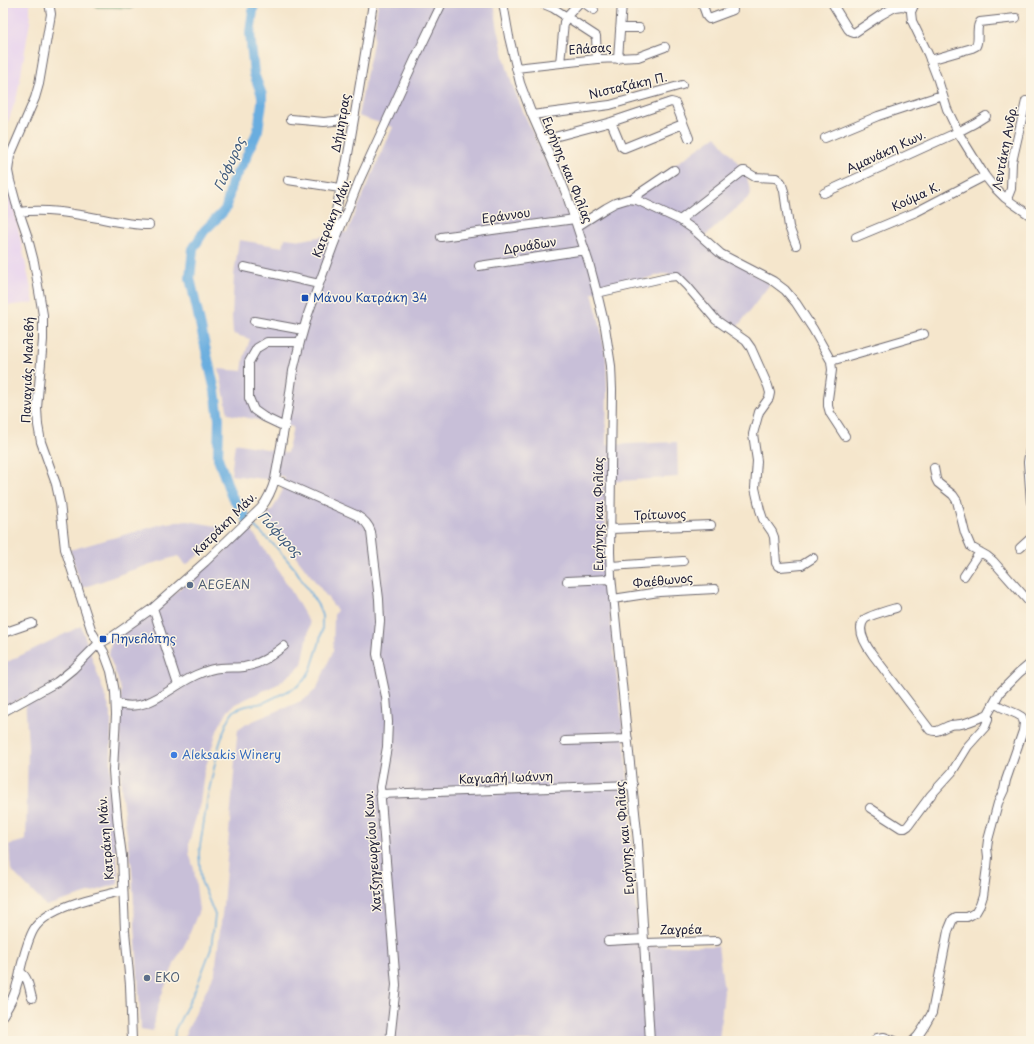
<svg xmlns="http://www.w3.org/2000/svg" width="1034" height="1044" viewBox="0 0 1034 1044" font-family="'Playpen Sans',sans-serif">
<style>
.built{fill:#e7d2ef}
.industrial{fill:#c8bfd8}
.green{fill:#7ac887;stroke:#4e7561}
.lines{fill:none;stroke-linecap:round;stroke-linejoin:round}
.stream{stroke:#69addf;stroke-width:1.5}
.river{stroke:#69addf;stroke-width:10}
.minor-casing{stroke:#6c676e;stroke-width:10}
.minor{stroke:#fff;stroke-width:8}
.transit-dot{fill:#1a4fb4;stroke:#fcf5e5;stroke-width:1.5}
.service-dot{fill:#5c6f8a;stroke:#fcf5e5;stroke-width:1.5}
.shop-dot{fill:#3f7fe0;stroke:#fcf5e5;stroke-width:1.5}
.labels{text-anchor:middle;stroke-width:3;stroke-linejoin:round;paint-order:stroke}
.street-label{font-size:12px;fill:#22223b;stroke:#fcf5e5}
.transit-label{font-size:12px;fill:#164399;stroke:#fcf5e5;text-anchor:start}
.service-label{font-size:12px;fill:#4e5e75;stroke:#fcf5e5;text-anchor:start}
.shop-label{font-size:12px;fill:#366cbe;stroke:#fcf5e5;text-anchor:start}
.water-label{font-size:13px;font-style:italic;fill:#3e5a7d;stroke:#fcf5e5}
</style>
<rect width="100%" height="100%" fill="#fcf5e5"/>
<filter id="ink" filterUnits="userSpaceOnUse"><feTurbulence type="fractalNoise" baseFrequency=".025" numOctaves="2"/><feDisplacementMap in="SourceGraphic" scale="8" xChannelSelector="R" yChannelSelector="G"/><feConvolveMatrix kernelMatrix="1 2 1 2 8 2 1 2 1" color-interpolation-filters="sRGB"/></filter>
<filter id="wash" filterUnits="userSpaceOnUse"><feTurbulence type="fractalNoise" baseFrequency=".012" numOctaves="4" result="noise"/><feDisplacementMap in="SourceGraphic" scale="16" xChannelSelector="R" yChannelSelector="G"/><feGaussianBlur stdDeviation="0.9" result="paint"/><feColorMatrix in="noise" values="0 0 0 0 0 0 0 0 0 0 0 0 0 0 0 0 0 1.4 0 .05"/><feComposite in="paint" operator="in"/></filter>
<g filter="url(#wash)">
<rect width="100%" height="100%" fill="#f5e6cc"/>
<path class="built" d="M3 3H30V22L17 96 3 136Z
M3 157 34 303 3 306Z"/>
<path class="industrial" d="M378 3H494L497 24 505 61 512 84 522 109 561 196 574 231 632 195 716 136 746 173 751 195 701 240 770 284 736 329 713 312 686 279 679 275 663 274 592 293 600 324 606 358 607 390 606 445 677 442 678 477 605 482 606 570 608 599 626 757 638 946H718L724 991 719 1041H184V1037L215 972 223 906 237 737 238 730 245 725 253 721 299 702 309 696 317 688 333 651 334 615 337 610 265 516 272 510 278 500 282 491 285 477 275 475 274 480 231 475 235 443 287 453 293 427 228 414 219 369 242 371 244 358 250 339 233 334 232 317 234 275 239 240 283 247 285 238 302 240 347 232 393 127 358 116 373 43Z
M188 521 228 528 205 550 186 565 178 556 129 571 105 580 82 588 70 550 166 523Z
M249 527 271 559 290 589 310 624 302 665 278 684 235 704 228 711 218 728 204 772 200 803 189 842V853L194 869 199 910 187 940 175 962 162 994 157 1009 153 1031 141 1029 132 869 122 799 121 783 120 753 121 714V690L117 677 109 656 110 646 113 640 166 600 226 550Z
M81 626 111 713V787L118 873V884L46 906 11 870 9 845 26 840 28 746 25 696 3 709V664Z"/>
<path class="green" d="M96 3H133V8L96 7Z"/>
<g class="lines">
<path class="stream" d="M174 1041 175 1030 196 988 211 949 215 915 201 881 199 853 208 795 219 746 226 725 231 715 235 710 246 706 263 703 298 686 305 679 311 669 319 644 322 630V616L319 607 295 569 277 548 250 522"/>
<path class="river" d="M248 521 231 495 218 458 219 419 215 391 190 278 193 249 204 231 223 212 226 208 232 182 245 160 258 130 262 103V95L254 74 250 33 254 3"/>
</g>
</g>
<g filter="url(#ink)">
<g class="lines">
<defs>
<path id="minor" d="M49 3 51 14 39 84 35 98 10 156 8 171 10 181 16 203 27 235 34 262 43 315V340L37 408 38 425 41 442 56 484 60 503 65 549 92 632 104 652 111 671 115 692 116 715 113 770 114 784 118 826 122 856 125 931 130 985 132 1041
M503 3 509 37 520 83 532 115 559 176 567 196 589 263 597 293 605 327 611 366 612 390 610 552 611 576 638 842 650 1041
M541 3 553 8 596 36 597 59
M584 3 594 10
M702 3 707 17 709 19 733 10
M832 3 848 29 851 32 854 33 881 15 895 7 902 6 912 8
M915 3 911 12 912 21 928 54 938 80 947 109 959 134 985 176 993 186 1005 198 1031 216
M620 28H639
M618 59 622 3
M930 60 972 48 976 46C980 38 975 28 980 22L1016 18
M560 63 564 22 567 16 579 3
M516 68 597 59 638 57 665 47
M532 115 610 105 682 85
M291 119 324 122 354 119
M611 122 621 146 624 148 683 124
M825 138 878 116 942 95
M543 140 611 122 671 102 675 103 676 105 689 138
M288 180 340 188
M824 193 958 132 975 123 986 116
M631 199 674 170
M1007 199 1011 189 1012 162 1026 101
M19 212C47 208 75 214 103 219 118 222 133 225 149 225
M680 220 743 171H745L755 177 776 178 781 182 784 191 789 227 796 245
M578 226 606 208 615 203 628 199 637 200 680 220 693 229 721 254 773 281 785 290 796 303 813 329 831 361 832 370 828 399V406L830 413 845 436
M441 237 575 219
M856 237 916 212 985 176
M333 241C333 213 342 187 347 160 356 108 365 55 373 3
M479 266 585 250
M244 267 319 284
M597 293 667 277 677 276 687 286 716 320 746 341 751 348 768 386 770 393 769 398 759 412 753 434 757 461 755 488 760 510 763 519 772 532 774 537 776 563 778 566 780 567 802 565 813 558
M254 321 303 330
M831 361 924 334
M285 427 264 417 254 410 249 398V362L257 348 267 342H300
M1031 442 1028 462 1031 502
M934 468 936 479 938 483 953 495 957 501 965 533 971 547 987 556 993 561 1031 604
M275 479 356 515C363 519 369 524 371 532L379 599 380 621 377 654 386 697 388 722 387 747 380 787 396 985 390 1041
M611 529 711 525
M1020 548 1031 538
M611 566 683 561
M964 576 980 552
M567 581 611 579
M613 599 659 592 715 589
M153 608 178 685
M896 608C889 610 867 616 864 620 856 630 867 647 873 655L930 730C937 733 941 729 948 726 952 724 956 725 961 724 971 722 979 718 988 714
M3 633 32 623
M116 703C146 715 171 686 196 675 203 672 213 668 220 668 228 667 236 668 244 667 261 664 271 656 284 646
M3 712 57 682 73 669 96 646 113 636 153 608 205 562 261 508C268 499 272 490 275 479L288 407 293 371 300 342 308 314 333 246 359 181 416 57 442 3
M565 741 628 739
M380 794 633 785
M870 808 901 828H905L908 826 931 795 952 772 968 746 985 727 988 720V714L1000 692 1019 673 1031 663
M608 941 644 939
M645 943 717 941
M20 972C29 977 29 989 32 998
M3 1015C9 1006 15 995 17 984 19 979 20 972 21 967 24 955 28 939 34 929 48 906 97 897 122 891
M875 1041 877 1038 884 1037 895 1041
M913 1041 918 1036 924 1027 932 1013 948 931 953 919 956 917H967L971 915 976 912 980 905 983 896 987 867 988 857 987 848 988 840 998 803 1004 790 1006 780 1023 731 1024 723 1022 717 1017 714 1001 707 994 703"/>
</defs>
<use href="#minor" class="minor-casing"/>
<use href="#minor" class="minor"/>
</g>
</g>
<g class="transit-dot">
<rect x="301" y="294" width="8" height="8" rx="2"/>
<rect x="99" y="635" width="8" height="8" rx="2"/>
</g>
<g class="service-dot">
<circle cx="190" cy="585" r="4"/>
<circle cx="147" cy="978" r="4"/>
</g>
<circle class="shop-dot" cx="174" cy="755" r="4"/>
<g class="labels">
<g class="street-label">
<text transform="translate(590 49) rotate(-4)" y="4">Ελάσας</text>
<text transform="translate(628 86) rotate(-13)" y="4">Νισταζάκη Π.</text>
<text transform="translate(341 123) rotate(-80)" y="4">Δήμητρας</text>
<text transform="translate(1005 148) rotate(-79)" y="4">Λεντάκη Ανδρ.</text>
<text transform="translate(886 152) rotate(-25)" y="4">Αμανάκη Κων.</text>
<text transform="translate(567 170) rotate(68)" y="4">Ειρήνης και Φιλίας</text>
<text transform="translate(916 197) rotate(-25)" y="4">Κούμα Κ.</text>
<text transform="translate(506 216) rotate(-8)" y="4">Εράννου</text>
<text transform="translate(332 218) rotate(-68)" y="4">Κατράκη Μάν.</text>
<text transform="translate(530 246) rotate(-9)" y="4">Δρυάδων</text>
<text transform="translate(28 370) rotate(-88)" y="4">Παναγιάς Μαλεβή</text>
<text transform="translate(599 514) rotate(-90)" y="4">Ειρήνης και Φιλίας</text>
<text transform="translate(660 515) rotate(-2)" y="4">Τρίτωνος</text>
<text transform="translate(225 524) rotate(-45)" y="4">Κατράκη Μάν.</text>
<text transform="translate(663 581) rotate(-6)" y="4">Φαέθωνος</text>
<text transform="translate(506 778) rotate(-2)" y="4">Καγιαλή Ιωάννη</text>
<text transform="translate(106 838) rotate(-95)" y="4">Κατράκη Μάν.</text>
<text transform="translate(625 838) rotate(-95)" y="4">Ειρήνης και Φιλίας</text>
<text transform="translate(373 851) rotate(-94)" y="4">Χατζηγεωργίου Κων.</text>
<text transform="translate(681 930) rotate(-1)" y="4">Ζαγρέα</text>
</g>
<g class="transit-label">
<text x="313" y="302">Μάνου Κατράκη 34</text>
<text x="111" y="643">Πηνελόπης</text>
</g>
<g class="service-label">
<text x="198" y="589">AEGEAN</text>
<text x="155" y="982">EKO</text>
</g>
<g class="shop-label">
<text x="182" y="759">Aleksakis Winery</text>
</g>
<g class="water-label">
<text transform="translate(229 164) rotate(-66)" y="5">Γιόφυρος</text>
<text transform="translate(280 534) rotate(47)" y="5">Γιόφυρος</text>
</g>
</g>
<rect width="1034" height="1044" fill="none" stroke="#fcf5e5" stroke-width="16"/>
</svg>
